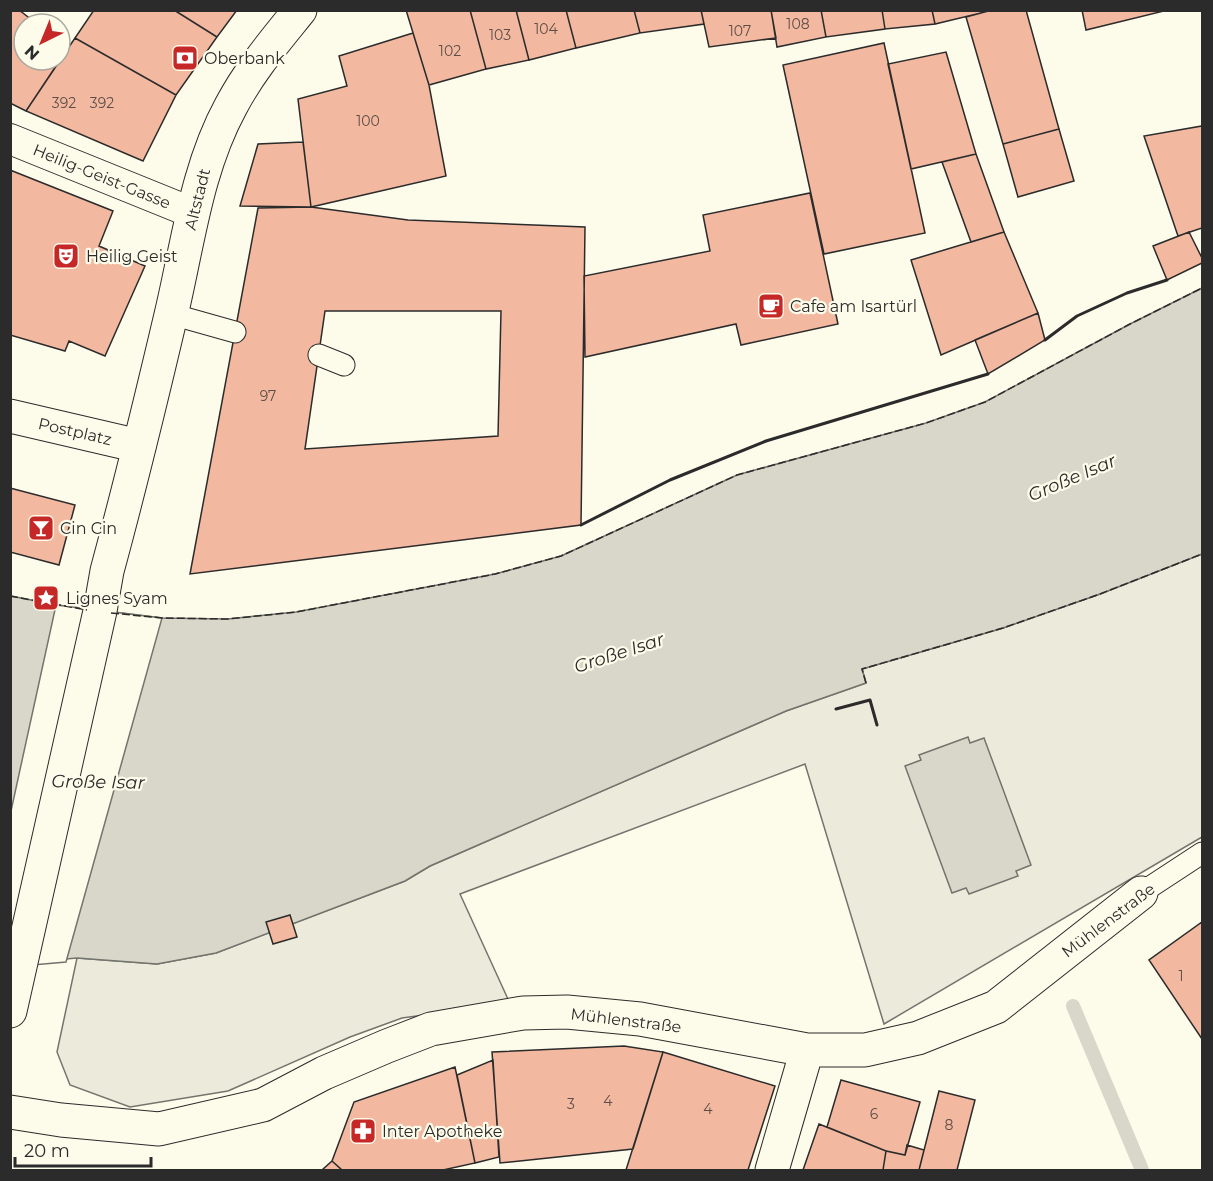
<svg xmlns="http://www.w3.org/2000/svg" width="1213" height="1181" viewBox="0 0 1213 1181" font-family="Montserrat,sans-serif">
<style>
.green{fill:#ecebdb;stroke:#74746e;stroke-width:1.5}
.water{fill:#d8d7c9;stroke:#74746e;stroke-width:1.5}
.pier{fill:#fdfbea;stroke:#74746e;stroke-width:1.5}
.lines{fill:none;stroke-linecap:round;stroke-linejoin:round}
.stream{stroke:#d8d7c9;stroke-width:14}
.building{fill:#f2b8a0;stroke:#2b2b2b;stroke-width:1.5;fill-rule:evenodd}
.service-casing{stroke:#2b2b2b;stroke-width:23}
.pedestrian-casing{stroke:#2b2b2b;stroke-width:32}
.minor-casing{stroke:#2b2b2b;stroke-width:35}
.tertiary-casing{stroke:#2b2b2b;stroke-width:35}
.service{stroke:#fdfbea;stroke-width:21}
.pedestrian{stroke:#fdfbea;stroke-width:30}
.minor{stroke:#fdfbea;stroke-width:33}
.tertiary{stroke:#fdfbea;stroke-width:33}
.fence{stroke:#2b2b2b;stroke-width:1.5;stroke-dasharray:8 3;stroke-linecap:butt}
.wall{stroke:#2b2b2b;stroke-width:3}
.labels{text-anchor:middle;stroke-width:4.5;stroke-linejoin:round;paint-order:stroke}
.number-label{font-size:14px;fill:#5d4e48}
.poi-label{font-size:16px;fill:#2b2b2b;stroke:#fdfbea;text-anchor:start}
.street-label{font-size:16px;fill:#2b2b2b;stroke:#fdfbea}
.water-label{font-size:18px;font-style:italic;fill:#2b2b2b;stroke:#fdfbea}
</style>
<rect width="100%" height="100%" fill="#fdfbea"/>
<path class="green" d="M1202 554V837L884 1024 805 764 460 894 513 1010 446 1012 402 1018 350 1037 228 1091 130 1107 70 1085 57 1052 77 958 157 964 216 953 405 881 430 866 786 711 866 683 862 669 1003 628 1100 594Z"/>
<path class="water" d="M1202 288V554L1100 594 1003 628 862 669 866 683 786 711 430 866 405 881 216 953 157 964 77 958 11 964V596L56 605 162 618 228 619 296 612 495 574 561 556 737 475 926 423 985 402 1130 324Z
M968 737 970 743 984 738 1031 865 1016 871 1018 876 969 894 966 888 952 893 905 766 921 760 919 755Z"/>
<path class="pier" d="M56 605 162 618 66 962 10 967 11 811Z"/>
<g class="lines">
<path class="stream" d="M1073 1006 1142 1170"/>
</g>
<path class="building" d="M10 10H19L37 24H24V60H60L26 111 10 103Z
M94 10H174L217 37 176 95 75 38Z
M174 10H237L217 37Z
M406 10H470L486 69 429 85Z
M470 10H516L529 60 486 69Z
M516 10H566L576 48 529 60Z
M566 10H634L640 33 576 48Z
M634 10H701L704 24 640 33Z
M701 10H771L776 38 709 47Z
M771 10H821L826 37 777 47Z
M821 10H882L885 29 826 37Z
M882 10H932L935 24 885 29Z
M932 10H981V13L935 24Z
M992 10H1026L1059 129 1003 144 966 17Z
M1082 10H1164V11L1086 30Z
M413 33 429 85 446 176 311 207 298 99 347 86 339 56Z
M75 38 176 95 143 161 26 111Z
M884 43 925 233 824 254 783 65Z
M946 52 976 154 911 169 888 64Z
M1202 126V228L1178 236 1144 136Z
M1059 129 1074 181 1018 197 1003 144Z
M303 142 311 207 240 206 258 144Z
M976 154 1004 232 971 242 942 162Z
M10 170 113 211 99 246 145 266 105 356 69 341 65 351 10 335Z
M810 193 838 324 741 345 736 324 585 357 584 276 710 251 703 215Z
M311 207 408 220 585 227 581 525 190 574 258 208ZM325 311H501L498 436 305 449Z
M1004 232 1038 313 941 355 911 260Z
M1189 232 1202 258V263L1167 280 1153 246Z
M1038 313 1045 340 988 374 975 340Z
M10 488 75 505 59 565 10 552Z
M290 915 297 937 273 944 266 922Z
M1202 922V1039L1149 960Z
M624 1046 663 1052 633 1149 500 1163 492 1052Z
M663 1052 775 1086 748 1170H626Z
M493 1060 499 1157 475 1163 457 1075Z
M455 1067 475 1163 443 1170H342L332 1161 354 1102Z
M841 1080 920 1102 905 1155 886 1151 827 1127Z
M939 1091 975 1100 957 1170H919Z
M819 1124 886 1151 883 1170H803Z
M907 1145 924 1150 919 1170H883L886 1151 905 1155Z
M332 1161 342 1170H322Z"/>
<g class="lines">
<defs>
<path id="service" d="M171 314 235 332
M319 355 344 365
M1141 893 1202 853"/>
<path id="pedestrian" d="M10 139 193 213"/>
<path id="minor" d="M10 416 139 446
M10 1112 61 1120 159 1129 263 1105 324 1073 387 1046 431 1029 523 1013 567 1012 640 1019 807 1050H865L918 1038 996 1007 1141 893
M772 1170 807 1050"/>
<path id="tertiary" d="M10 1011 100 611 107 571C130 486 151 400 171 315 188 244 196 170 231 106 250 70 275 41 300 10"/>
</defs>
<use href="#service" class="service-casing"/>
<use href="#pedestrian" class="pedestrian-casing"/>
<use href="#minor" class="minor-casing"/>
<use href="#tertiary" class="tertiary-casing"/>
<use href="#service" class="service"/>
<use href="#pedestrian" class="pedestrian"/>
<use href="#minor" class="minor"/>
<use href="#tertiary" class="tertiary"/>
<path class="fence" d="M10 596 87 610
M111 613 162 618 228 619 296 612 495 574 561 556 737 475 926 423 985 402 1130 324 1202 288
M866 683 862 669 1003 628 1100 594 1202 554"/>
<path class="wall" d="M1045 340 1077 316 1127 293 1167 280
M581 525 670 480 766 441 988 374
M836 709 870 700 877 725"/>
</g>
<defs>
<symbol id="bank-square" viewBox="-11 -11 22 22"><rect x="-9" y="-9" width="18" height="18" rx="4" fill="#c62828" stroke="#fdfbea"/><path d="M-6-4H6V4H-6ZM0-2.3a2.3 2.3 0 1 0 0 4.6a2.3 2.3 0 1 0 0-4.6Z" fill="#fff"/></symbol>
<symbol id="theatre-square" viewBox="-11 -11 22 22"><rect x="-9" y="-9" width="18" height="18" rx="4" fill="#c62828" stroke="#fdfbea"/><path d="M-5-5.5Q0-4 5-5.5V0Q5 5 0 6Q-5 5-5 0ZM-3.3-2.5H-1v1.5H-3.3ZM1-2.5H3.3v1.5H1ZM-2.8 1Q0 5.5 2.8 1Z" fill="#fff"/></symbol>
<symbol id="cafe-square" viewBox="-11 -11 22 22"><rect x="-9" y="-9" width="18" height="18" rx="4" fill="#c62828" stroke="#fdfbea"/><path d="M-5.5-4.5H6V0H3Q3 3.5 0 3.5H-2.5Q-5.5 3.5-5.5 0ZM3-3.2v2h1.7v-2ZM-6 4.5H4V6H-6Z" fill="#fff"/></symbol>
<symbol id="bar-square" viewBox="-11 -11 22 22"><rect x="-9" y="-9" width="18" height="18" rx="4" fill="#c62828" stroke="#fdfbea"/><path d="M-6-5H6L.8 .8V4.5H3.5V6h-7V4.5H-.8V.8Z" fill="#fff"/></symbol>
<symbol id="sight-square" viewBox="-11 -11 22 22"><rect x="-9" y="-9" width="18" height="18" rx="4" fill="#c62828" stroke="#fdfbea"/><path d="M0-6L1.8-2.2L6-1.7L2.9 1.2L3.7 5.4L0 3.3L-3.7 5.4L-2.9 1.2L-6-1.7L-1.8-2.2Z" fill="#fff"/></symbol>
<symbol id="pharmacy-square" viewBox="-11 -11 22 22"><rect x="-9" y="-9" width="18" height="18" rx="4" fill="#c62828" stroke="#fdfbea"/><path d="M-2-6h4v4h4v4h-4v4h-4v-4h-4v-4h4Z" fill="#fff"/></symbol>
</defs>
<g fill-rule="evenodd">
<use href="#bank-square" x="170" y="43" width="30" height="30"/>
<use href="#theatre-square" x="51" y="241" width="30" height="30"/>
<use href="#cafe-square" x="756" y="291" width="30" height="30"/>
<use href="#bar-square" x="26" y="513" width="30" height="30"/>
<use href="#sight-square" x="31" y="583" width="30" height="30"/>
<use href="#pharmacy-square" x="348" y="1116" width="30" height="30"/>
</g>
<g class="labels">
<g class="number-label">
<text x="798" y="29">108</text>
<text x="546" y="34">104</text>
<text x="740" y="36">107</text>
<text x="500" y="40">103</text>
<text x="450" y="56">102</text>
<text x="64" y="108">392</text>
<text x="102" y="108">392</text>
<text x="368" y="126">100</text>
<text x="268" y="401">97</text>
<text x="1181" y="981">1</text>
<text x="608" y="1106">4</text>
<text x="571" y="1109">3</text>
<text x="708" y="1114">4</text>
<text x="874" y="1119">6</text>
<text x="949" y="1130">8</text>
</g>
<g class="poi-label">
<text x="204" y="64">Oberbank</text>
<text x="86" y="262">Heilig Geist</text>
<text x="790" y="312">Cafe am Isartürl</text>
<text x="60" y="534">Cin Cin</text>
<text x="66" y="604">Lignes Syam</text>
<text x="382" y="1137">Inter Apotheke</text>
</g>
<g class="street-label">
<text transform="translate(102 176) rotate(22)" y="6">Heilig-Geist-Gasse</text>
<text transform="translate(197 199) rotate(-76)" y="6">Altstadt</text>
<text transform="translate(75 431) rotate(13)" y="6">Postplatz</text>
<text transform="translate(1108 920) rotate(-37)" y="6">Mühlenstraße</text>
<text transform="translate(626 1020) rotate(7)" y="6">Mühlenstraße</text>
</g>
<g class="water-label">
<text transform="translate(1072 478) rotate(-23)" y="6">Große Isar</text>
<text transform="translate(619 653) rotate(-18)" y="6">Große Isar</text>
<text transform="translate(98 782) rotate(1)" y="6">Große Isar</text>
</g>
</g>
<rect width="1213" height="1181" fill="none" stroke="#2b2b2b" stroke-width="24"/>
<g transform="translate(42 42) rotate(223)"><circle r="28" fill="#fdfbea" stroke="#a9a89e" stroke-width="1.5"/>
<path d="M0-4.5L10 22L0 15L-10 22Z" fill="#c62828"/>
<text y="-9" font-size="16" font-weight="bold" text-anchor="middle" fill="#2b2b2b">N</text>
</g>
<path d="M15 1157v9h136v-9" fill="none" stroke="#2b2b2b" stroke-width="3"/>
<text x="24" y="1157" font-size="18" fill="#2b2b2b" stroke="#fdfbea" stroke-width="4.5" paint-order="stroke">20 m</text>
</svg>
